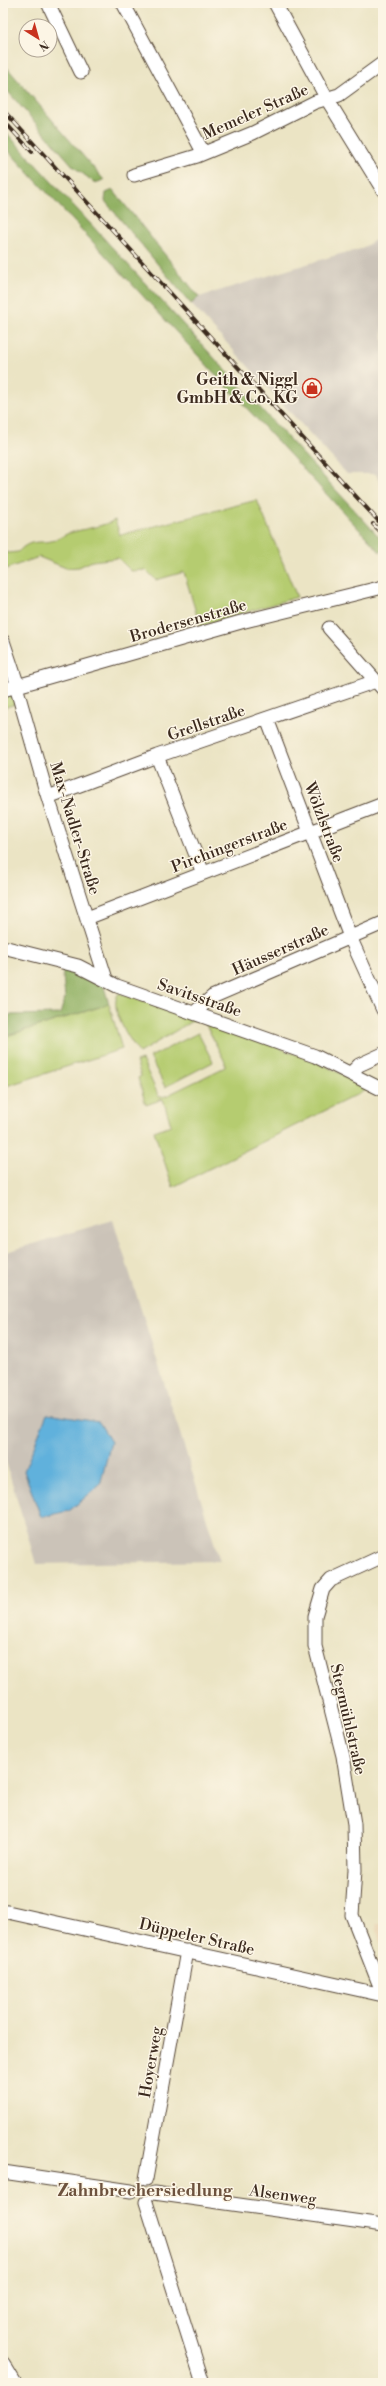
<svg xmlns="http://www.w3.org/2000/svg" width="386" height="2386" viewBox="0 0 386 2386" font-family="'Libre Bodoni',serif">
<style>
.built{fill:#ebd8ba}
.industrial{fill:#cbc3b8}
.green{fill:#b5cc70;stroke:#787b47}
.forest{fill:#90b062;stroke:#666d40}
.water{fill:#61b1dc;stroke:#4e6e7d}
.lines{fill:none;stroke-linecap:round;stroke-linejoin:round}
.minor-casing{stroke:#554637;stroke-width:15}
.minor{stroke:#fff;stroke-width:13}
.rail-casing{stroke:#3b2a1e;stroke-width:4}
.rail{stroke:#fcf5e5;stroke-width:2.5;stroke-dasharray:8;stroke-linecap:butt}
.labels{text-anchor:middle;stroke-width:3;stroke-linejoin:round;paint-order:stroke}
.street-label{font-size:16px;fill:#3b2a1e;stroke:#fcf5e5}
.poi-label{font-size:16px;font-weight:bold;fill:#3b2a1e;stroke:#fcf5e5;text-anchor:end}
.neighbourhood-label{font-size:17px;font-weight:bold;fill:#6d523e;stroke:#fcf5e5}
</style>
<rect width="100%" height="100%" fill="#fcf5e5"/>
<filter id="ink" filterUnits="userSpaceOnUse"><feTurbulence type="fractalNoise" baseFrequency=".025" numOctaves="2"/><feDisplacementMap in="SourceGraphic" scale="8" xChannelSelector="R" yChannelSelector="G"/><feConvolveMatrix kernelMatrix="1 2 1 2 8 2 1 2 1" color-interpolation-filters="sRGB"/></filter>
<filter id="wash" filterUnits="userSpaceOnUse"><feTurbulence type="fractalNoise" baseFrequency=".012" numOctaves="4" result="noise"/><feDisplacementMap in="SourceGraphic" scale="16" xChannelSelector="R" yChannelSelector="G"/><feGaussianBlur stdDeviation="0.9" result="paint"/><feColorMatrix in="noise" values="0 0 0 0 0 0 0 0 0 0 0 0 0 0 0 0 0 1.4 0 .05"/><feComposite in="paint" operator="in"/></filter>
<g filter="url(#wash)">
<rect width="100%" height="100%" fill="#ebe4c4"/>
<path class="built" d="M376 1923H383V1963Z"/>
<path class="industrial" d="M383 235V491L376 474H347L191 304 199 297 340 254 361 249Z
M113 1220 220 1561 36 1564 3 1452V1253Z"/>
<path class="green" d="M257 500 297 597 200 626 184 572 156 580 146 570 131 571 118 558 92 561 79 567 66 568 39 557 3 570V551L8 553 18 552C32 537 40 545 55 540 61 538 66 533 73 532 88 528 101 527 115 520L120 535Z
M15 691 19 703 3 708V695Z
M119 993 197 1018 139 1053C131 1041 107 1008 119 993Z
M109 1004 122 1049 3 1087V1037Z
M204 1021 315 1061 370 1088 173 1187 154 1131 171 1125 163 1099 146 1105 138 1078 141 1076 136 1062 142 1060 159 1097 166 1096 225 1067V1062Z
M198 1033 213 1062 165 1087 150 1057Z"/>
<path class="forest" d="M3 63 104 180 95 183 74 167 4 87Z
M3 129 383 541V551L380 552 3 145Z
M113 190 199 297 191 304 105 201 106 193Z
M62 965 102 980 109 1004 3 1037V1015L60 1014 65 998Z"/>
<path class="water" d="M47 1414 99 1422 111 1442 100 1485 69 1511 41 1517 24 1471Z"/>
</g>
<g filter="url(#ink)">
<g class="lines">
<defs>
<path id="minor" d="M48 3 81 72
M123 3 203 152
M275 3 327 99 383 190
M134 175 197 156 253 133 315 102 339 95 383 63
M329 628 383 689
M3 641 18 686
M16 686 45 788 106 979
M3 690 241 622 383 587
M267 719 350 937 383 1010
M157 756 203 873
M48 797 157 756 376 681
M87 918 383 804
M3 947 78 966 117 986 315 1056 383 1090
M195 1012 212 997 383 923
M351 1073 359 1065 383 1054
M383 1556 331 1580 323 1589 315 1616V1646L343 1756 354 1824 355 1870 352 1915 383 1994
M3 1911 383 1995
M3 2172 131 2191
M146 2179 187 1951
M154 2193 383 2225
M146 2202 203 2383
M3 2363 15 2383"/>
</defs>
<use href="#minor" class="minor-casing"/>
<use href="#minor" class="minor"/>
<defs>
<path id="rail" d="M3 110 383 526
M3 120 32 152
M373 524 383 534"/>
</defs>
<use href="#rail" class="rail-casing"/>
<use href="#rail" class="rail"/>
</g>
</g>
<defs>
<symbol id="shop-ring" viewBox="-11 -11 22 22"><circle r="9.5" fill="#fcf5e5" stroke="#c8321e" stroke-width="1.5"/><path d="M-5-2.5h2.3a2.7 3.5 0 0 1 5.4 0H5L5.5 6h-11ZM-1.5-2.5h3a1.5 2.3 0 0 0-3 0Z" fill="#c8321e"/></symbol>
</defs>
<g fill-rule="evenodd">
<use href="#shop-ring" x="301" y="377" width="22" height="22"/>
</g>
<g class="labels">
<g class="street-label">
<text transform="translate(255 111) rotate(-24)" y="6">Memeler Straße</text>
<text transform="translate(188 620) rotate(-16)" y="6">Brodersenstraße</text>
<text transform="translate(206 722) rotate(-19)" y="6">Grellstraße</text>
<text transform="translate(325 822) rotate(69)" y="6">Wölzlstraße</text>
<text transform="translate(76 828) rotate(73)" y="6">Max-Nadler-Straße</text>
<text transform="translate(229 845) rotate(-21)" y="6">Pirchingerstraße</text>
<text transform="translate(280 949) rotate(-24)" y="6">Häusserstraße</text>
<text transform="translate(200 997) rotate(19)" y="6">Savitsstraße</text>
<text transform="translate(349 1719) rotate(77)" y="6">Stegmühlstraße</text>
<text transform="translate(197 1936) rotate(13)" y="6">Düppeler Straße</text>
<text transform="translate(150 2062) rotate(-80)" y="6">Hoyerweg</text>
<text transform="translate(283 2194) rotate(8)" y="6">Alsenweg</text>
</g>
<g class="poi-label">
<text x="298" y="385">Geith &amp; Niggl<tspan x="298" dy="18">GmbH &amp; Co. KG</tspan></text>
</g>
<g class="neighbourhood-label">
<text x="145" y="2196">Zahnbrechersiedlung</text>
</g>
</g>
<rect width="386" height="2386" fill="none" stroke="#fcf5e5" stroke-width="16"/>
<g transform="translate(38 38) rotate(143)"><circle r="19" fill="#fcf5e5" stroke="#afa495"/>
<path d="M0-3L7 15L0 10L-7 15Z" fill="#c8321e"/>
<text y="-6" font-size="11" font-weight="bold" text-anchor="middle" fill="#3b2a1e">N</text>
</g>
</svg>
